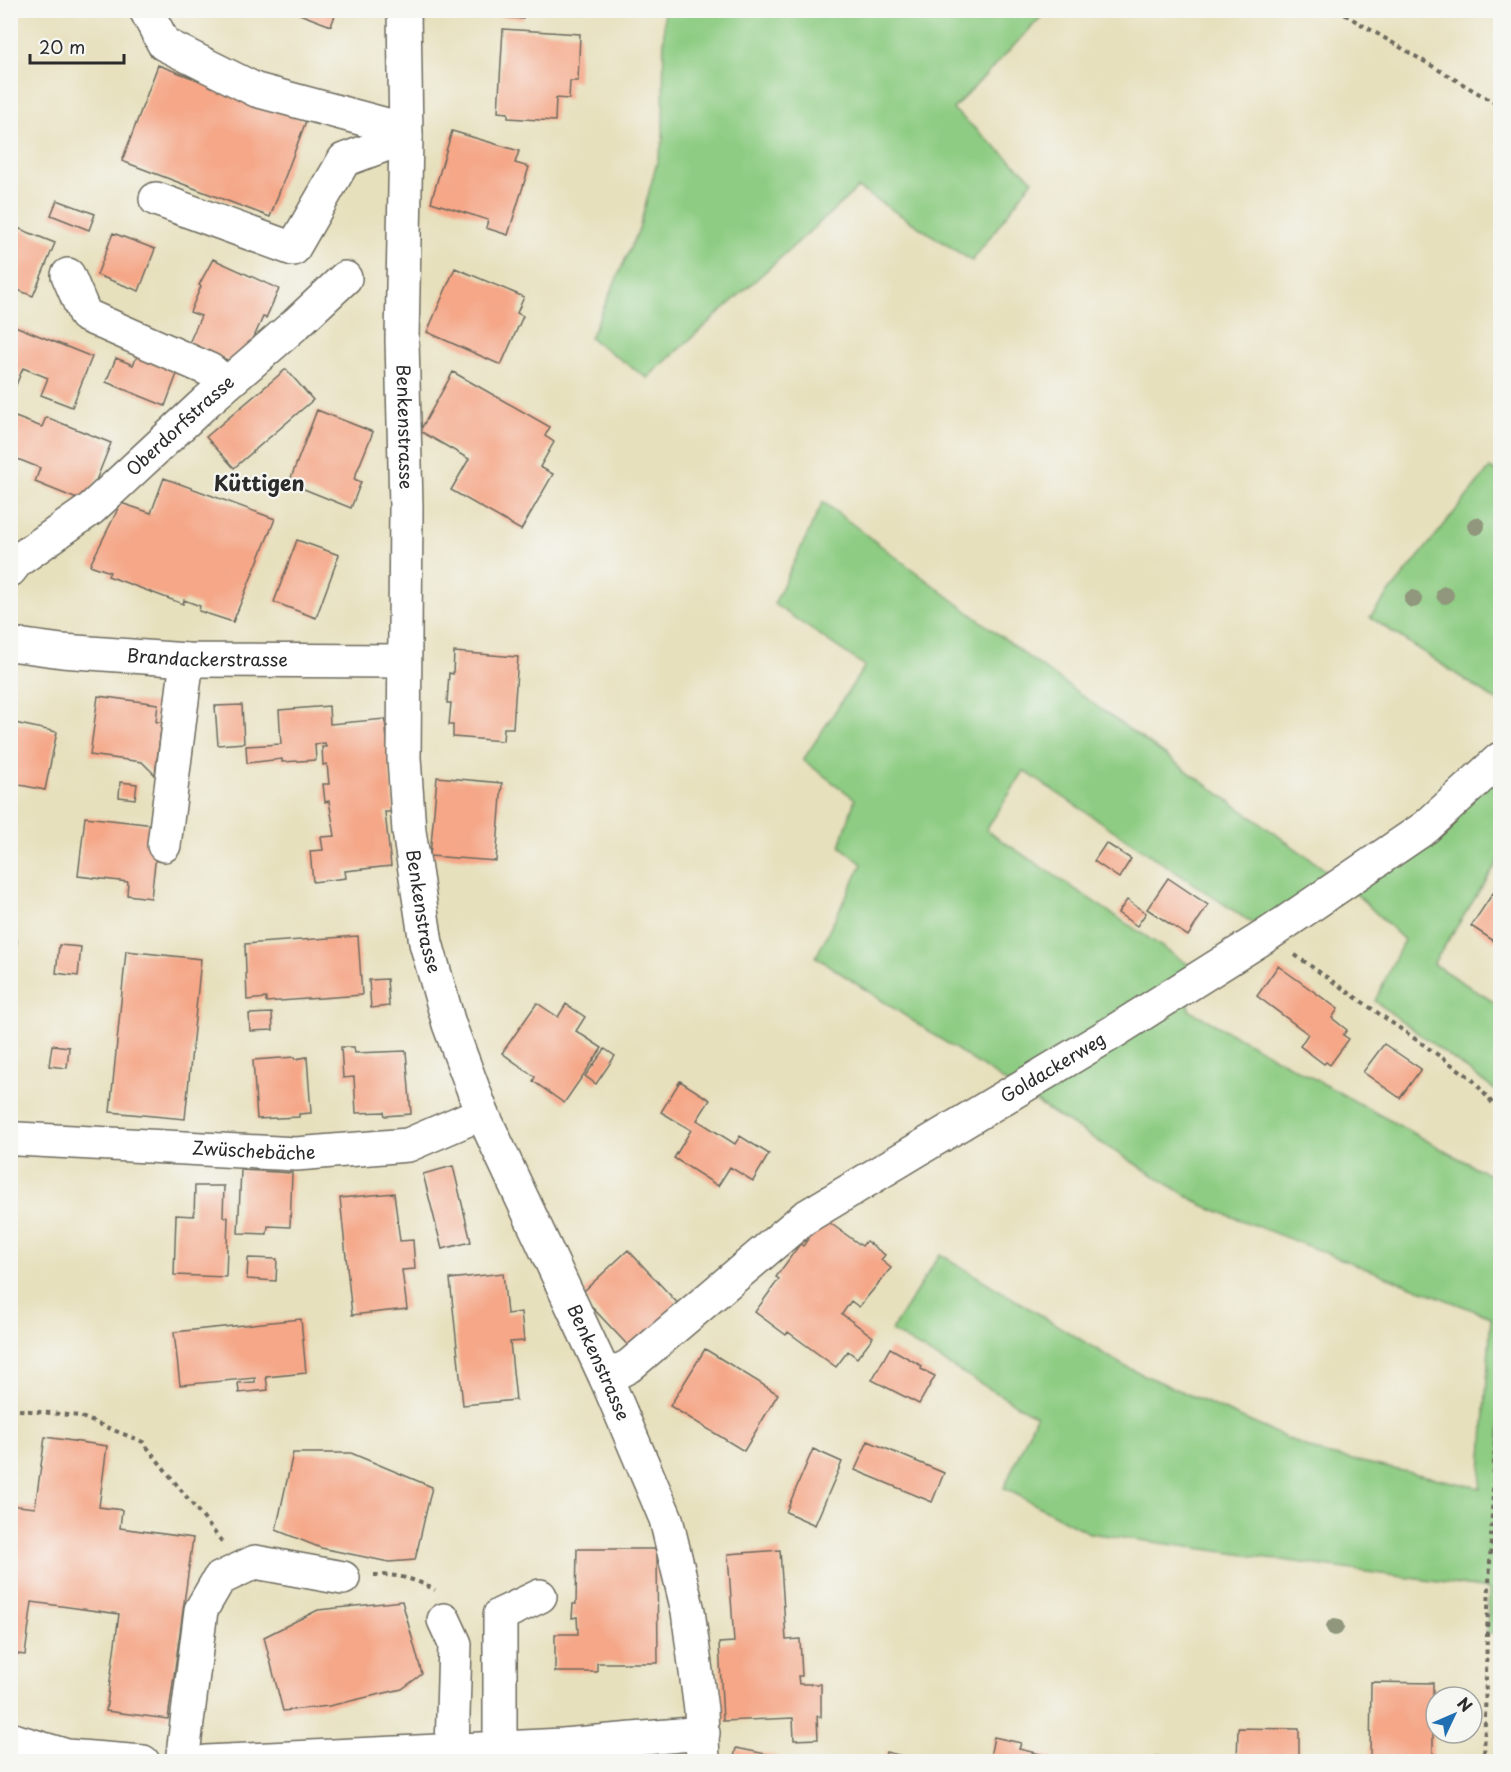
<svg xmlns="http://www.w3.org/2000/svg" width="1511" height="1772" viewBox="0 0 1511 1772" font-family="'Playpen Sans',sans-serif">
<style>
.grass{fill:#8dcc82;stroke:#5c7c56;stroke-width:1.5}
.building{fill:#f5a788}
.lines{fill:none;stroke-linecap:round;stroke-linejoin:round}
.minor-casing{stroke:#6d6a5e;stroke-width:36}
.path{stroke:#6d6a5e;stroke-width:4;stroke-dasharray:4.5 4.5;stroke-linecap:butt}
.minor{stroke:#fff;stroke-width:33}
.tree{fill:#90977b}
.labels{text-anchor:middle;stroke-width:4.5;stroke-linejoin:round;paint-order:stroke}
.street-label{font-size:18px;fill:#2b2b2b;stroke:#f6f6f2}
.quarter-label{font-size:21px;font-weight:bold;fill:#2b2b2b;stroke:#f6f6f2}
</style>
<rect width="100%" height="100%" fill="#f6f6f2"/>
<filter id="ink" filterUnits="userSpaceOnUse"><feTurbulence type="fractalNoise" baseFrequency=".0167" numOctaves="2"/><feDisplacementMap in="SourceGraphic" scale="12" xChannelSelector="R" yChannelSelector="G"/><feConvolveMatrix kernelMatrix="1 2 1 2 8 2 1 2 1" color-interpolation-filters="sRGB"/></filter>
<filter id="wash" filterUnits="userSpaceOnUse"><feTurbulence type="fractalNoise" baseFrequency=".008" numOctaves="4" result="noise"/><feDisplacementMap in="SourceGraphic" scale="24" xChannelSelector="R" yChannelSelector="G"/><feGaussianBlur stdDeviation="1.35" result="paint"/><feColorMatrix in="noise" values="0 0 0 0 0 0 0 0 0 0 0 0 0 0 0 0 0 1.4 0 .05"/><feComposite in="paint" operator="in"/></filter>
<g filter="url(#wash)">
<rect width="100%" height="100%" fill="#e7e0bd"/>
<path class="grass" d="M664 11H1047L953 109 1033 180 972 261 858 188 647 378 590 338 639 229 663 140Z
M1490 468 1500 474V703L1370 617Z
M823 502 1031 659 1334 876 1263 930 1024 771 986 830 1189 965V1010L1500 1181V1635L1487 1633 1489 1589 1089 1533 1004 1488 1036 1416 891 1331 940 1254 1124 1366 1321 1453 1480 1488 1491 1317 1202 1205 1051 1112 816 957 862 864 840 846 855 799 803 760 865 666 774 604Z
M1500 757V859L1433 964 1500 1006V1094L1375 1001 1404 940 1350 888Z"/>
<g id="blocks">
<path class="building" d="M289 10H337L331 26Z
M456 10H523V19L456 12Z
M503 29 580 34 578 81H570L569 99 556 98 555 121 508 118V113L498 112Z
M158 65 306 121 270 217 122 161Z
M452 131 519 151 515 163 529 167 508 235 486 228 488 220 431 202Z
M57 200 95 214 89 230 51 215Z
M10 225 55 243 33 296 10 287Z
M113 233 155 249 139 291 97 275Z
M213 259 279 289 266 318 263 317 241 366 189 343 201 316 190 312 201 286 199 285Z
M455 268 524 297 517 313 523 316 501 365 427 332Z
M10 324 92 357 72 407 41 395 48 378 23 368 16 385 10 383Z
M140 349 180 366 165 406 106 382 116 358 133 365Z
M286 369 313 400 234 468 206 437Z
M453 372 550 427 545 436 554 442 540 467 553 474 521 530 451 490 469 459 420 431Z
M317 410 373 432 354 479 361 482 351 508 289 483Z
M10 415 42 427 46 417 111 443 87 503 35 482 40 468 10 456Z
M164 478 275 519 233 622 199 611 200 606 184 600 183 604 108 576 110 572 90 565 121 503 151 513Z
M297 540 339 555 316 618 274 602Z
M454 652 518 657 513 728H504L503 741 453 737V725H449L451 703H447L449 673 453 674Z
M98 696 158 704 156 722H162L155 775 142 762 90 755Z
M242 705 244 743 218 745 215 706Z
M329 706 330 724 385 719 394 812H385L391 866 345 871 346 878 313 882 310 851 323 850 321 837 335 836 329 801 325 802 323 784H329L327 764 323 765 322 747H326L325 743 315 744 316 760 282 762V759L247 763 246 746 281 744 279 710Z
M10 722 57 732 45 790 10 783Z
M437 777 502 783 496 861 430 856Z
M120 782 137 784 135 799 119 797Z
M85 817 154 825 157 846 151 898 127 895 128 882 78 876Z
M1106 843 1131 859 1119 878 1094 861Z
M1168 878 1208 905 1188 936 1147 909Z
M1493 893 1500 898V945L1471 926Z
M1127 900 1146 913 1137 926 1118 913Z
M358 936 362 995 266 1002V998L247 1000 245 944Z
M10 940H17L12 988H10Z
M59 945 81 947 78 976 56 973Z
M126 951 201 959 185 1119 110 1112Z
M1278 966 1338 1009 1332 1018 1347 1030 1343 1035 1349 1039 1330 1065 1326 1062 1324 1064 1300 1046 1308 1034 1257 996Z
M387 979 389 1006 371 1008 369 980Z
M537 1003 558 1017 566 1004 585 1017 576 1031 602 1048 564 1103 533 1081 535 1077 502 1053Z
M272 1013 273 1030 250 1031 249 1014Z
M1384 1044 1421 1069 1400 1098 1363 1072Z
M52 1045 69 1047 67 1068 49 1066Z
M341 1047H354L355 1053 406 1051 411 1114 385 1116 384 1112 356 1113 354 1077 343 1078Z
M605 1049 615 1056 596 1084 585 1076Z
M295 1057V1059L307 1057 311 1113 299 1114V1117L257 1119 253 1060Z
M680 1081 710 1100 697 1120 735 1144 740 1136 769 1154 753 1181 730 1167 718 1186 674 1158 691 1130 661 1112Z
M453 1166 471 1242 442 1249 423 1174Z
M241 1170 292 1173 290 1227 268 1226 267 1234 238 1233Z
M195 1186H224L223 1217H228L226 1277 174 1275 176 1215 194 1216Z
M394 1193 400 1241 413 1240 415 1269 402 1270 407 1309 352 1315 340 1198Z
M823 1218 862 1246 866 1241 885 1255 881 1260 891 1268 859 1307 851 1301 842 1314 873 1337 857 1358 848 1351 836 1367 788 1332 786 1335 755 1312 779 1279 776 1277 800 1244 803 1246Z
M628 1250 684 1310 636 1354 590 1305 584 1291Z
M248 1258 277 1259 276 1281 247 1279Z
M503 1273 507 1314 521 1312 524 1341 510 1342 516 1400 463 1405 450 1279Z
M301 1319 306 1373 266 1377 268 1390 239 1393 238 1383 255 1382V1378L180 1385 174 1332Z
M890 1348 922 1366 921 1369 935 1376 919 1404 872 1380Z
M705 1349 778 1394 744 1451 670 1406Z
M45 1437 107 1446 99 1507 122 1510 120 1528 193 1538 168 1719 106 1711 119 1614 32 1602 25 1655 10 1653V1505L35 1508Z
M868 1441 944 1473 932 1502 855 1470Z
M813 1449 842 1462 815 1525 786 1512Z
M293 1453H351L432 1487 415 1560 389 1562 321 1548 276 1530Z
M577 1549H657L658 1663H597V1672H555V1634H578L577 1617 572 1618 573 1604H576Z
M780 1550 786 1640 800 1639 802 1676H798L799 1684H821V1717L817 1716 818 1739 794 1740 793 1718 723 1721 719 1643 734 1642 728 1554Z
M402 1601 422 1674 402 1689 329 1706 283 1711 264 1637 318 1610Z
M1371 1682 1433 1683V1762H1370Z
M1238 1728 1299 1729V1762H1237Z
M994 1737 1021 1743 1019 1749 1053 1757 1052 1762H989Z
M736 1748 776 1756 775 1762H733Z
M886 1752 924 1761V1762H884Z
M1156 1756 1176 1760V1762H1155Z"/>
</g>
</g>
<g filter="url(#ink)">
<use href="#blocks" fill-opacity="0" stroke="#6d6a5e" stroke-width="1.5"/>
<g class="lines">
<defs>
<g id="minor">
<path d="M146 10 164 44 256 90 405 130"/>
<path id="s1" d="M404 10 406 137 402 339 406 507 404 758 409 831 426 943 449 1024 482 1113 606 1378 666 1519 688 1611 701 1710 703 1762"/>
<path d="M156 199 293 249 344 160 406 137"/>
<path d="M68 275 85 315 210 370 226 384"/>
<path id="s2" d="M10 570 17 561 91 509 207 401 297 323 345 278"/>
<path id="s3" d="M10 644 62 651 187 660 403 661"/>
<path d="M164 845 187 660"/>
<path id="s4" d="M18 1139 296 1154 408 1145 482 1113"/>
<path id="s5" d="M606 1378 629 1366 804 1218 1115 1031 1267 935 1426 827 1500 759"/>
<path d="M444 1620 455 1644 452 1750"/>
<path d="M10 1739 67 1756 143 1762"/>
<path d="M500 1748V1615L540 1596"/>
<path d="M182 1762 201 1610 219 1579 255 1562 343 1578"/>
<path d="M206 1762 563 1745 703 1733"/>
</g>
</defs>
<use href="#minor" class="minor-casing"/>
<path class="path" d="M1337 10 1500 106
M1295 955 1471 1078 1500 1112
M10 1409 79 1416 143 1442 223 1543
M374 1575C397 1574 416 1579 435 1590
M1484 1762 1487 1633 1500 1325"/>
<use href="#minor" class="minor"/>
</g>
<g class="tree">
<circle cx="1476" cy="526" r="9"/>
<circle cx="1445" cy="595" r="9"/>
<circle cx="1413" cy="599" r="9"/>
<circle cx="1335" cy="1627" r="9"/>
</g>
</g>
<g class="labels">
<g class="street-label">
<text dy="6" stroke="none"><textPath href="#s2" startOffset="224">Oberdorfstrasse</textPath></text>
<text dy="6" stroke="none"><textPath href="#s1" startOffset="417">Benkenstrasse</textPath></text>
<text dy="6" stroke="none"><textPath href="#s3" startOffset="198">Brandackerstrasse</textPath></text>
<text dy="6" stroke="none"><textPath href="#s1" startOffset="903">Benkenstrasse</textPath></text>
<text dy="6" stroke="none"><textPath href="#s5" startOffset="546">Goldackerweg</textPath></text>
<text dy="6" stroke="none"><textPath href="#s4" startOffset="236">Zwüschebäche</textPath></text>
<text dy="6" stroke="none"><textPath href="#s1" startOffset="1389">Benkenstrasse</textPath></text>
</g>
<g class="quarter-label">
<text x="259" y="491">Küttigen</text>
</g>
</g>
<rect width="1511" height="1772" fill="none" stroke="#f6f6f2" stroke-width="36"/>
<g transform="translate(1454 1715) rotate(46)"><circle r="28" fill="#f6f6f2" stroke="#a5a5a2" stroke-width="1.5"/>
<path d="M0-4.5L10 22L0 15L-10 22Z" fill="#1f6fb2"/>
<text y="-9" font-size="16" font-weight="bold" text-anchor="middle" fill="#2b2b2b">N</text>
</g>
<path d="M30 54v9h94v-9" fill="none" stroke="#2b2b2b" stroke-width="3"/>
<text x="39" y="54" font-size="18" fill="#2b2b2b" stroke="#f6f6f2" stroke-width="4.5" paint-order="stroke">20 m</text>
</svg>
